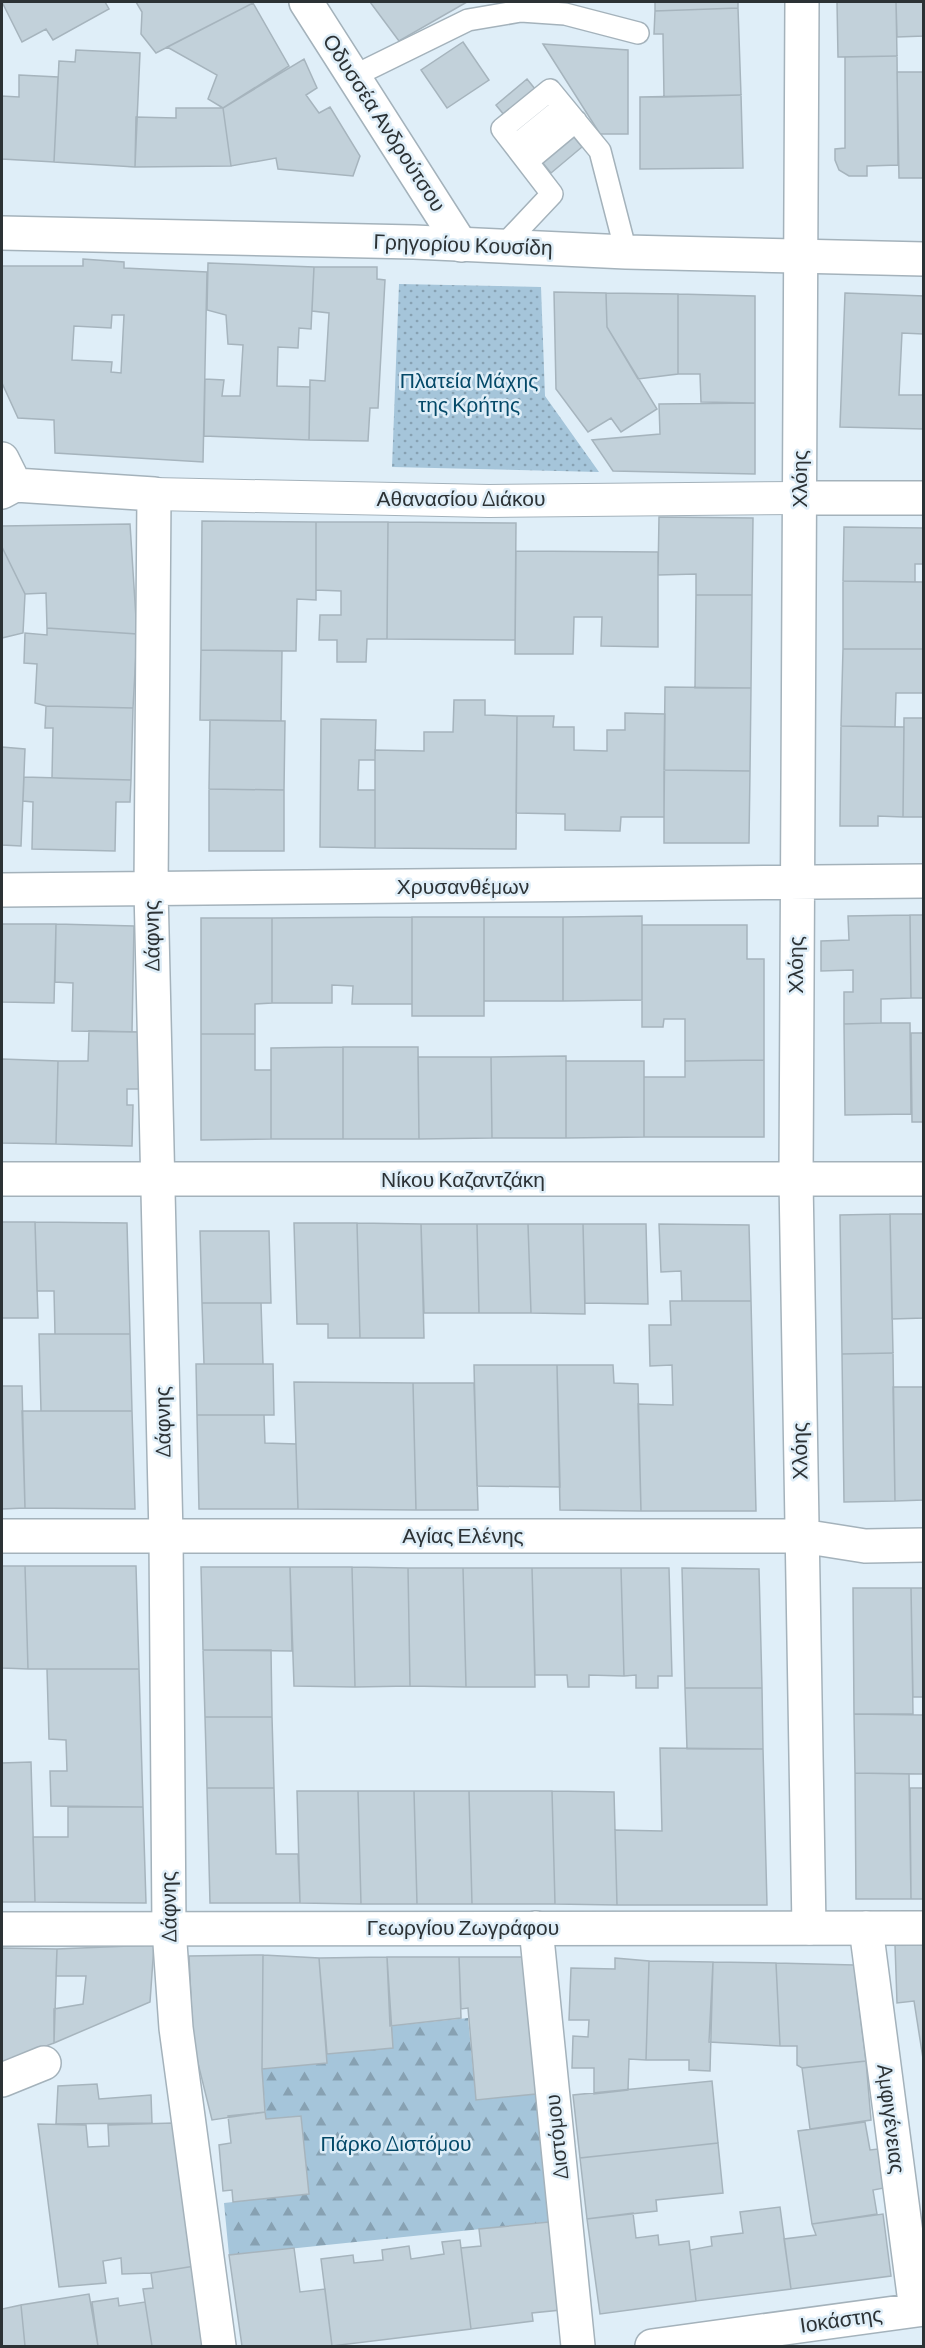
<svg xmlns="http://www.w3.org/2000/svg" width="925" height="2348" viewBox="0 0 925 2348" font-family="Barlow,sans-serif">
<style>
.forest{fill:url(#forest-firs)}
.park{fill:url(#park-dots)}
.building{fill:#c2d1da;stroke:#a6b4bd;stroke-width:1.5;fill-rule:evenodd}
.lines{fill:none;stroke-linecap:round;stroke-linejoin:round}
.service-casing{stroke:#a4b2bb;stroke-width:24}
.pedestrian-casing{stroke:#a4b2bb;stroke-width:34}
.minor-casing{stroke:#a4b2bb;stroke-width:36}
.tertiary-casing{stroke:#a4b2bb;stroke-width:36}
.service{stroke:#fff;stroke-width:21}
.pedestrian{stroke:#fff;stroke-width:32}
.minor{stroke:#fff;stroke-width:33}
.tertiary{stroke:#fff;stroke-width:33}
.labels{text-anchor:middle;stroke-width:5;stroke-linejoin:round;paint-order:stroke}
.street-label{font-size:21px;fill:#2c3235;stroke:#dfeef8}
.park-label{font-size:21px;fill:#044968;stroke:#dfeef8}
</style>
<defs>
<pattern id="forest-firs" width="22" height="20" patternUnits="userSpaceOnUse" patternTransform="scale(1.5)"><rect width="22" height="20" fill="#a5c5da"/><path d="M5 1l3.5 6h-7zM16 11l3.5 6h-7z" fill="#87a1b2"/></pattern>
<pattern id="park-dots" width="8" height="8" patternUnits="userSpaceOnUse" patternTransform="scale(1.5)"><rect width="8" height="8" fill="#a5c5da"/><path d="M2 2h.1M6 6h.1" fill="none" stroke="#87a1b2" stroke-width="1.8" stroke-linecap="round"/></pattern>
</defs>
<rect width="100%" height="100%" fill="#dfeef8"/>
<path class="forest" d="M468 2018 476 2100 536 2094 549 2222 229 2255 224 2203 309 2194 301 2116 266 2119 262 2069 327 2063V2054L392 2048 390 2026Z"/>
<path class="park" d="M399 284 541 287 545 396 599 472 392 467Z"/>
<path class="building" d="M2 2H105L109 9 53 40 46 29 22 42Z
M136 2H253V3L156 53 141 34 142 12Z
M370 2H467L399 41Z
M655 2H738V8L655 11Z
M837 2H896L897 56 838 57Z
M896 2H924V36L897 37Z
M253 3 289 66 223 108 208 99 217 75 167 47Z
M738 8 741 95 664 97 663 34H654L655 11Z
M463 42 489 80 447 108 421 70Z
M543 44 628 50V134H600Z
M76 50 140 53 135 167 54 162 59 61 75 62Z
M897 56 898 165 867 166V176H849L839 170 835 160V149L845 148V57Z
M304 59 317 88 306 95 319 113 330 107 360 156 353 176 278 169 276 158 231 166 223 108Z
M897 72H924V178H899Z
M19 75 58 77 54 162 2 159V96L19 97Z
M527 79 582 147 551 173 496 105Z
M741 95 743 168 640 169V97Z
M176 108H223L231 166 135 167 136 117 176 118Z
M83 259 124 262V268L207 272 203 462 55 453 54 420 18 418 2 383V266H83ZM112 315H124L121 373 111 372 112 362 72 360 74 326 111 328Z
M208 263 314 267 311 329 299 328 298 348 278 347 277 386 310 387 309 440 204 436 205 379 224 380 222 396H240L243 345 228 344 226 315 207 310Z
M314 267H377V279L385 280 378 408H370L368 441 309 440 310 380 325 381 329 313 312 311Z
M554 292 606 293 607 327 657 409 621 432 611 418 588 432 556 389Z
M606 293 678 294V374L638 379 607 327Z
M845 293 924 296 923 334 902 333 899 395H924V429L840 427Z
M678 294 755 296V403L701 402 700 374H678Z
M755 403V474L613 471 592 440 660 434 659 404Z
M659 517 753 518 752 595H696V574L658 575Z
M202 521 316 522V600L297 599 296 651 201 650Z
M316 522H388L387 639H367L366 662H337V640H319L320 615H341V591L316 590Z
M388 522 516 523 515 640 387 639Z
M130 524 137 634 47 628 46 593 25 594 2 547V526Z
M844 527 924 528V564H915V582L843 581Z
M2 547 25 594 23 633 2 638Z
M516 551 658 552V647L601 646 602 617H574L573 654H515Z
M843 581 924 582V649H843Z
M696 595H752L751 688H695Z
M47 628 137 634 133 708 46 706 35 703 37 664 24 663 25 633 47 635Z
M843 649H924V693H896L895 727 841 726Z
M201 650 282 651 281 721 200 720Z
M665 687 751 688 750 771 664 770Z
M454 700H485V715L517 716 516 849 375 848V750L424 751V732H453Z
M46 706 133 708 131 780 52 778 53 728H45Z
M625 713 665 714 664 817H621L620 831 565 830V814L516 813 517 716H554L553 727H574V750L607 751V730H625Z
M904 718H924V817H903Z
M321 719 376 720 375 760H359L358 790H375V848L320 847Z
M210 720 285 721 284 790 209 789Z
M841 726 904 727 903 817 878 816V826H840Z
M2 747 25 749 21 846 2 845Z
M664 770 750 771 749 843H664Z
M24 777 131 780 130 802H116L115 851 32 849 33 802 23 801Z
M209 789 284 790V851H209Z
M910 915 911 998 881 999V1023L844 1024V992H853V970L821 971V941L849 940 848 916Z
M910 915H924V998H911Z
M642 916V1000L563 1001V917Z
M412 917H484V1016H412Z
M412 917V1004H352L353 986 332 985V1003H272V918Z
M484 917H563V1001H484Z
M201 918H272V1003L255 1004V1034H201Z
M2 924H56L54 1003 2 1002Z
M56 924 134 926 132 1032 72 1031 73 983 55 982Z
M642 925H747V959H764V1060L685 1061V1019H664L663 1027H642Z
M881 1023H910L911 1114 845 1115 844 1024Z
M89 1031 143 1032 142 1089H127V1105H133L132 1146 56 1144 58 1061H88Z
M911 1033H924V1122H912Z
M201 1034H255V1070H271V1139L201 1140Z
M343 1047H418L419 1139H343Z
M343 1047V1139H271V1048Z
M566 1056V1138H492L491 1057Z
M418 1057H491L492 1138 419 1139Z
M2 1059 58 1061 56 1144 2 1143Z
M764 1060V1137H644V1077H685V1061Z
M566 1061H644V1137L566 1138Z
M890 1214H924V1318L892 1319Z
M890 1214 893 1353 842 1354 840 1215Z
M2 1222H35L38 1318H2Z
M35 1222 127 1223 130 1334H55L54 1291H37Z
M294 1223H357L360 1338H328V1324H297Z
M357 1223 421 1224 424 1338H360Z
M421 1224H477L479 1313H424Z
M477 1224H528L531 1313H479Z
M528 1224H583L585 1314 531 1313Z
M583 1224H646L648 1304 585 1303Z
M659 1224 749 1225 751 1301H682L681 1271 661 1272Z
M200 1231H269L271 1303H202Z
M670 1301H751L756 1511H641L638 1404 673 1405 672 1365 650 1366 649 1325H671Z
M202 1303H261L263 1364H204Z
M39 1334H130L132 1411H41Z
M893 1353 895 1501 844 1502 842 1354Z
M196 1364H273L274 1415H197Z
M474 1365H557L560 1487 477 1486Z
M557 1365H613L614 1383 638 1384 641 1511 560 1510Z
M294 1382 413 1383 416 1510 298 1509Z
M413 1383H474L478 1510H416Z
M2 1386H22L25 1508 2 1509Z
M893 1387H924V1500L895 1501Z
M22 1411H132L135 1509 25 1508Z
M197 1415H264L265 1443 296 1444 298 1509H199Z
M2 1566H25L28 1669 2 1668Z
M25 1566H136L139 1669H28Z
M201 1567H290L292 1651 203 1650Z
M290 1567H352L355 1687 294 1686Z
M352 1567 408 1568 410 1686 355 1687Z
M408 1568H463L466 1687 410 1686Z
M463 1568H532L535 1687H466Z
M532 1568H621L624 1676 589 1675V1687H568L567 1675H535Z
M621 1568H669L672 1676H658V1688H636V1675L624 1676Z
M682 1568 759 1569 762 1688H685Z
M853 1588H911L913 1714H854Z
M911 1588H924V1697H913Z
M203 1650H271L272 1717H205Z
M47 1669H139L143 1807 51 1806 50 1771H67L66 1740 49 1739Z
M685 1688H762L763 1749H687Z
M854 1714 924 1715V1774L855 1773Z
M205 1717H272L274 1788H207Z
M660 1748 763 1749 767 1905H617L615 1830 662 1831Z
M31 1762 35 1902H2V1763Z
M855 1773 909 1774 911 1899H856Z
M207 1788H274L276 1854H298L300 1903H210Z
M910 1788H924V1899H911Z
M297 1791H358L361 1904 300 1903Z
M358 1791H414L417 1904H361Z
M414 1791H469L472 1904H417Z
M469 1791H552L555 1904H472Z
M552 1791 614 1792 617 1905 555 1904Z
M68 1807H143L146 1903 35 1902 33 1837H68Z
M154 1945 150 2002 54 2043V2009L83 2004 86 1976H56L57 1949Z
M895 1945H924V2065L914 2001 897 2003Z
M2 1948 57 1949 54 2043 2 2063Z
M263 1955 319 1958 327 2063 262 2069Z
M263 1955 262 2069 265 2112 212 2120 193 2043 189 1956Z
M387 1957H459L461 2018 390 2026Z
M387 1957 393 2048 327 2054 319 1958Z
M459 1957H523L536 2094 476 2100 468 2008 461 2009Z
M615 1958 649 1961 646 2060 629 2059 628 2090 594 2094V2068H572L573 2036 588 2037 589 2020H569L571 1968 615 1969Z
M649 1961 713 1962 710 2071 689 2070V2060H646Z
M713 1962 776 1963 780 2046 709 2042Z
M776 1963 854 1965 866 2061 802 2068 797 2065V2046H780Z
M866 2061 871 2120 810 2129 802 2068Z
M712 2081 718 2143 580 2158 573 2095Z
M97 2084 99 2099 151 2095 152 2123 56 2124 58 2086Z
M265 2112 266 2119 301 2116 309 2194 233 2202 232 2190 223 2191 219 2145 231 2143 228 2116Z
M865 2122 870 2150 878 2149 884 2188 873 2190 877 2214 812 2224 798 2131Z
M173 2123 195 2266 151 2273 122 2274 121 2258 103 2261 106 2283 59 2287 38 2124 86 2125 88 2147 109 2146 108 2125Z
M718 2143 723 2193 656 2200 657 2211 587 2219 580 2158Z
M780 2207 791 2289 696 2301 690 2250 712 2246 711 2237 743 2233 740 2212Z
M633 2213 636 2238 658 2235 659 2245 689 2241 696 2301 600 2314 587 2219Z
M883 2214 891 2276 791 2289 784 2239 816 2235 812 2224Z
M549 2222 561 2310 532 2313 533 2321 471 2329 461 2248 481 2246 479 2229Z
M460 2240 471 2329 332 2346 321 2259 353 2255 354 2263 383 2260 382 2250 409 2246 411 2259 444 2254 442 2242Z
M294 2248 300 2292 325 2289 332 2346H242L229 2255Z
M195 2266 207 2346H152L143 2289 153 2288 151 2273Z
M89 2294 98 2346H25L21 2305Z
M118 2298 119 2306 145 2302 152 2346H98L92 2302Z
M21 2305 25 2346H2V2309Z"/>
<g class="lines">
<defs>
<path id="service" d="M354 76 468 20 521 11 565 14 638 33
M515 146 563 107
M528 161 576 121
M503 246 552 194 502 129 550 90 600 151 626 252"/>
<path id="pedestrian" d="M154 494 489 501 800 498"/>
<path id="minor" d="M306 2 461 245
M802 2 796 1180 809 1928
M2 459 15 485
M2 492 15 485 154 494 151 889 166 1536 169 1929 176 2028 219 2346
M800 498H924
M2 890 924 881
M2 1179H924
M2 1536H802L865 1546 924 1545
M536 1928 578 2346
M866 1928 916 2310
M2 2080 44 2063
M652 2346 924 2309"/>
<path id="tertiary" d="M2 233 414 242 626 252 924 259
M2 1929 924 1928"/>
</defs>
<use href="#service" class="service-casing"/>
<use href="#pedestrian" class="pedestrian-casing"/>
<use href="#minor" class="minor-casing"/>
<use href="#tertiary" class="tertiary-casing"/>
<use href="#service" class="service"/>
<use href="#pedestrian" class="pedestrian"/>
<use href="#minor" class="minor"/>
<use href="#tertiary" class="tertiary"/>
</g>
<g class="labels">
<g class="street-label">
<text transform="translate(384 123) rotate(57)" y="7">Οδυσσέα Ανδρούτσου</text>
<text transform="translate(463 245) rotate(2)" y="7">Γρηγορίου Κουσίδη</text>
<text transform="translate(800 479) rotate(-90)" y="7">Χλόης</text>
<text x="461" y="506">Αθανασίου Διάκου</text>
<text x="463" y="894">Χρυσανθέμων</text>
<text transform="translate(152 936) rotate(-91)" y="7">Δάφνης</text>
<text transform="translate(796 965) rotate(-90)" y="7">Χλόης</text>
<text x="463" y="1187">Νίκου Καζαντζάκη</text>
<text transform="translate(163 1422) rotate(-91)" y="7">Δάφνης</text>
<text transform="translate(800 1451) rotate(-91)" y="7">Χλόης</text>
<text x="463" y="1543">Αγίας Ελένης</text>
<text transform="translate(169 1907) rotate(-91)" y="7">Δάφνης</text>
<text x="463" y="1935">Γεωργίου Ζωγράφου</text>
<text transform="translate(891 2119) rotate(83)" y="7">Αμφιγένειας</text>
<text transform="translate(557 2137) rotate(-96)" y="7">Διστόμου</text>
<text transform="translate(841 2320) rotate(-8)" y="7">Ιοκάστης</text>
</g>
<g class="park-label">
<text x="469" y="388">Πλατεία Μάχης<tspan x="469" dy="24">της Κρήτης</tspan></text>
<text x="396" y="2151">Πάρκο Διστόμου</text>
</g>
</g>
<rect width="925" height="2348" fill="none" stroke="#2c3235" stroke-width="6"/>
</svg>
